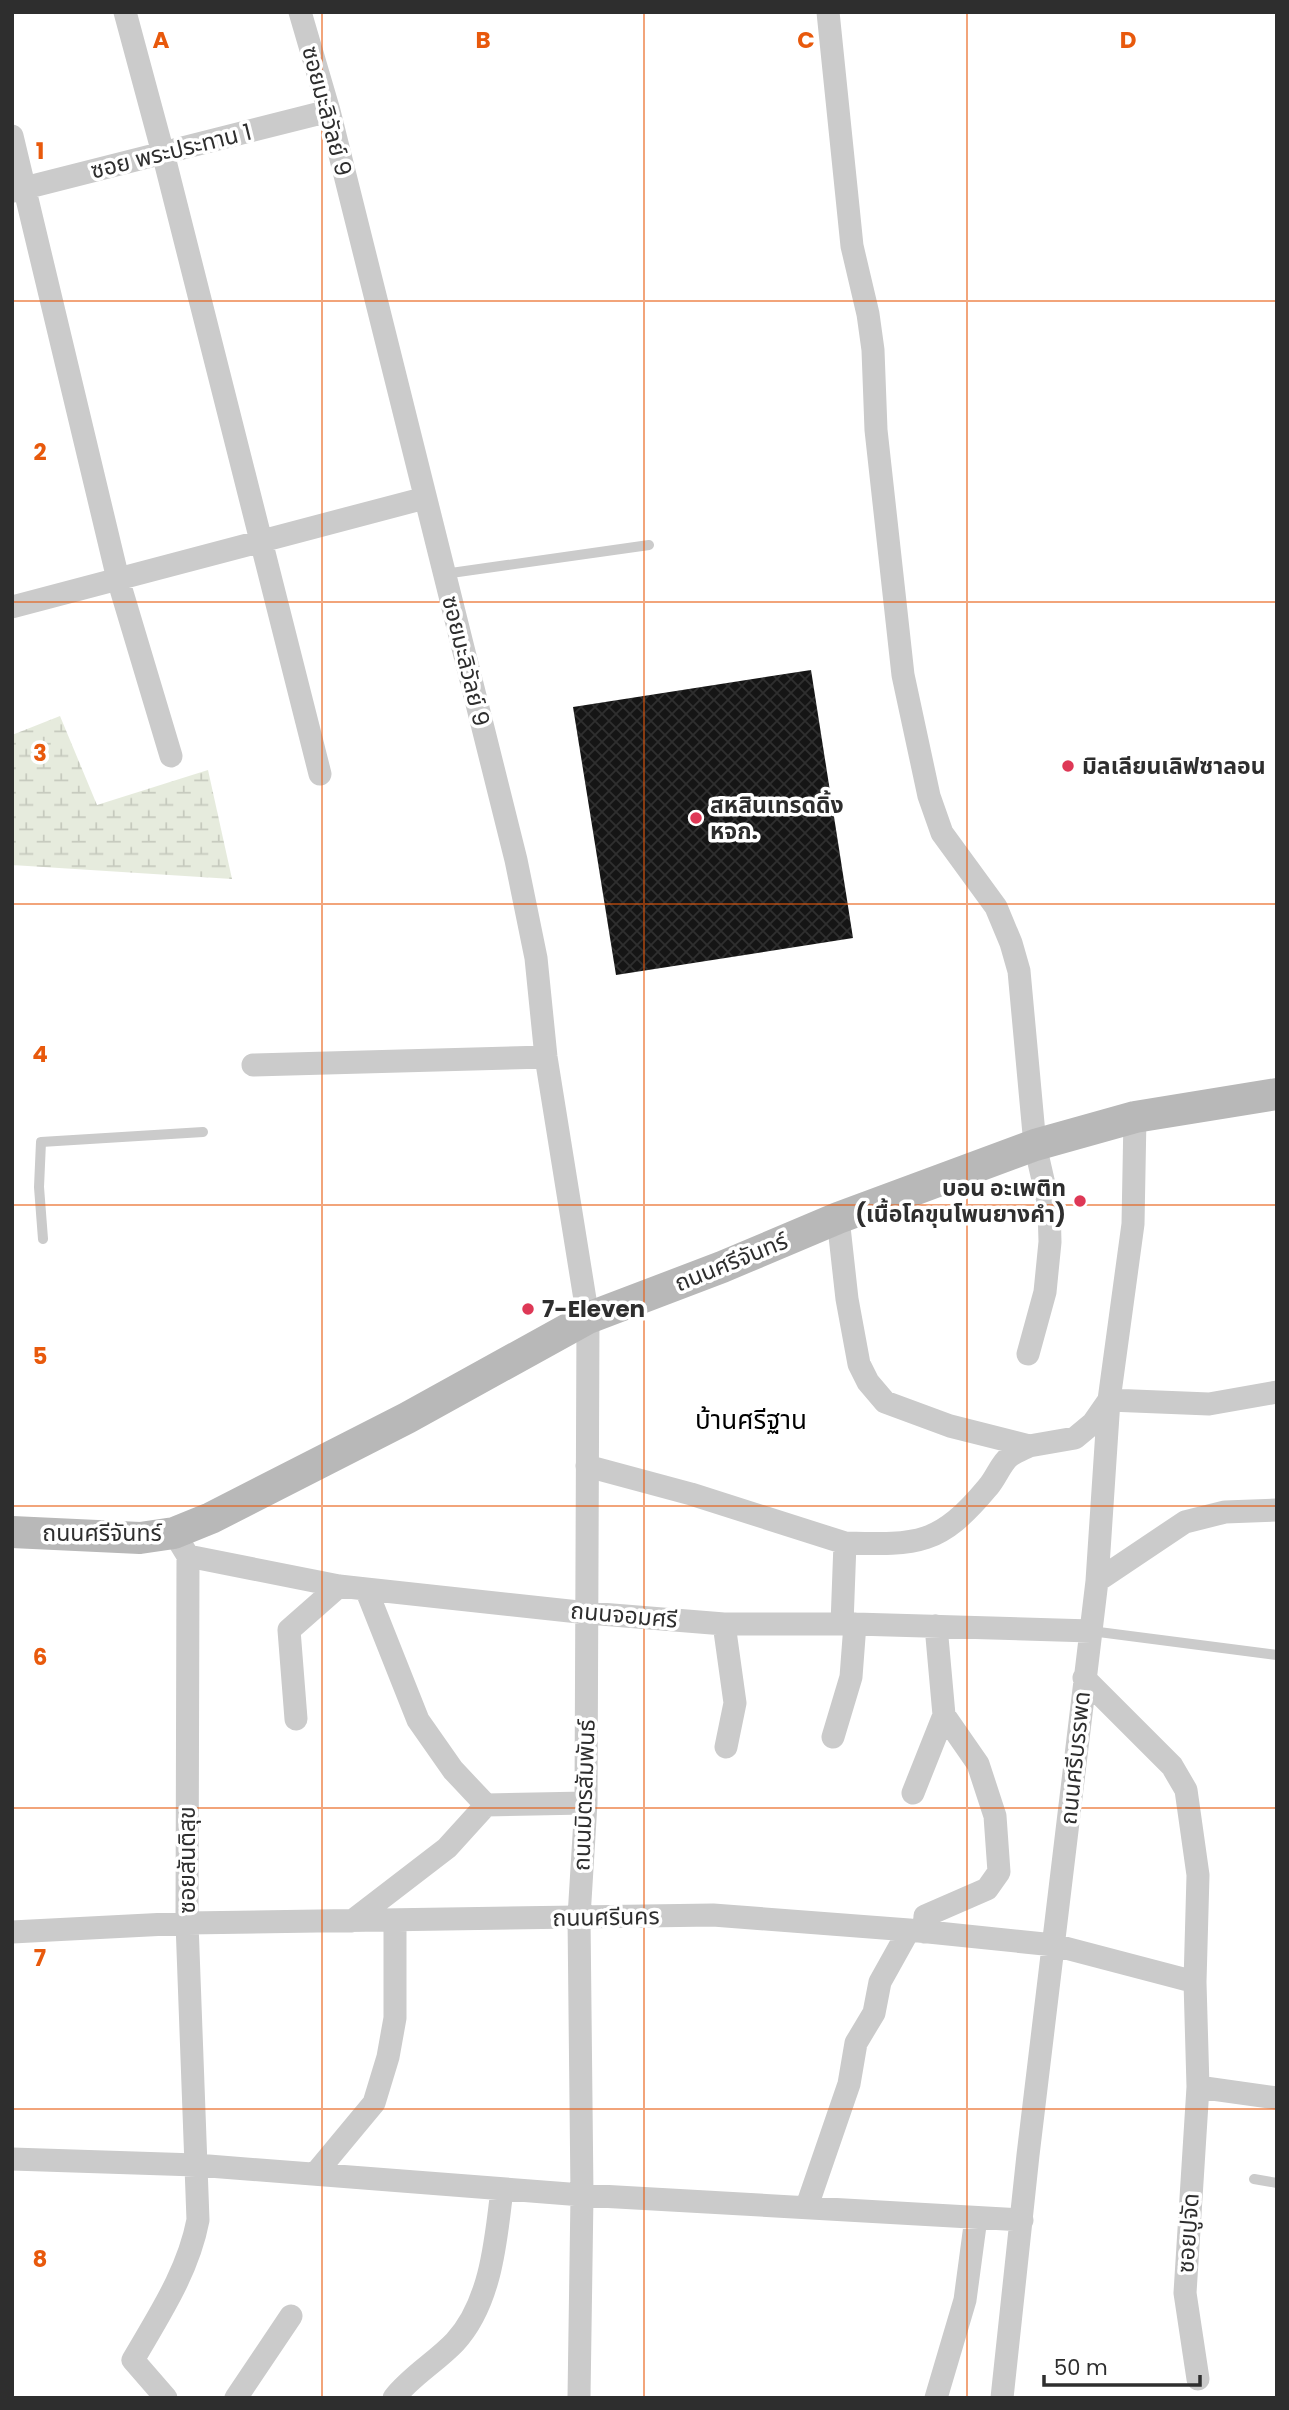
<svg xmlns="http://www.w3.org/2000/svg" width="1289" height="2410" viewBox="0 0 1289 2410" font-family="Poppins,'Noto Sans Thai',sans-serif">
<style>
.wetland{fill:url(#wetland-marsh)}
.building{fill:url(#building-cross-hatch)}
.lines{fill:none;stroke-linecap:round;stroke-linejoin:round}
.lane{stroke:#cbcbcb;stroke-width:10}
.street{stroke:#cbcbcb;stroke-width:23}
.secondary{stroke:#b8b8b8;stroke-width:32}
.grid{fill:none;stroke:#e8590c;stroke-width:2;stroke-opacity:0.55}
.poi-dot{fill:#de3856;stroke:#fff;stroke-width:2.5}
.labels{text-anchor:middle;stroke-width:7;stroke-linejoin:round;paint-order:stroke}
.street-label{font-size:23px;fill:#2e2e2e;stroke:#fff}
.poi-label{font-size:23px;font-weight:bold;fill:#2e2e2e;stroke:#fff;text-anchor:start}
.quarter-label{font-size:26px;fill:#000;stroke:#fff}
.grid-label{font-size:23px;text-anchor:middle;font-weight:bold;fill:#e8590c;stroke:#fff;stroke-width:7;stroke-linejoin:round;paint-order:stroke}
</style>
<defs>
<pattern id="wetland-marsh" width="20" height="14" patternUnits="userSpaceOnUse" patternTransform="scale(1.75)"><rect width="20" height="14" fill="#e6ebdd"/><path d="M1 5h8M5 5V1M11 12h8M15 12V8" fill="none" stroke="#c6cabe"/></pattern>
<pattern id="building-cross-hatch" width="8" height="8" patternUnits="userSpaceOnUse" patternTransform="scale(1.75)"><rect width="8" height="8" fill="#151515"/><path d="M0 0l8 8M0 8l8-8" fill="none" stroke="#2f2f2f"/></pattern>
</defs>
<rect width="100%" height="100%" fill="#fff"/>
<path class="wetland" d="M60 716 97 805 208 770 232 879 12 865V735Z"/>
<path class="building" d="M811 670 853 938 616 975 573 707Z"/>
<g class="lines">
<path class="lane" d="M444 574 649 545
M43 1239 39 1187 41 1142 203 1132
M1091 1631 1277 1655
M1254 2179 1277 2183"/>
<path class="street" d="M125 12 163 153 320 774
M300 12 329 111 516 860 536 958 546 1057 588 1318 586 1803 579 1917 582 2195 579 2398
M828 12 852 246 868 314 873 350 876 430 903 675 929 796 942 833 996 907 1011 943 1019 971 1035 1145 1049 1206 1050 1242 1045 1292 1028 1354
M12 136 118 579 171 756
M13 191 329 111
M12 607 425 498
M253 1065 546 1057
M838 1218 847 1299 859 1364 868 1382 885 1402 950 1426 1029 1446 1075 1438 1093 1423 1109 1400 1209 1404 1277 1392
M587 1466 691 1494 845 1543
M174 1533 188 1556 339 1586 366 1589 588 1613 724 1624H855L1091 1631
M1097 1581 1185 1522 1225 1512 1277 1510
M366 1589 418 1720 453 1770 486 1805
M724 1624 735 1703 726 1747
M842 1624 845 1543C918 1545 939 1546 988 1487 996 1478 1001 1463 1010 1456 1015 1452 1023 1449 1029 1446
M1084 1678 1172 1766 1186 1790 1198 1875 1195 1982 1198 2087 1277 2098
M296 1719 289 1630 339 1586
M833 1737 851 1677 855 1624
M913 1793 944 1715 936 1626
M352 1921 447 1848 486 1805 586 1803
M12 1932 187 1923 713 1915 909 1930 1054 1945 1195 1982
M924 1932 925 1916 987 1889 999 1872 995 1816 978 1764 944 1715
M1198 2087 1185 2293 1198 2379
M12 2159 196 2165 582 2195 1022 2220
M315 2174 374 2103 388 2057 395 2018V1920
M807 2206 849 2084 856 2043 874 2013 880 1982 909 1930
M166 2398 133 2360C159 2315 188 2272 198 2220L187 1923 188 1556
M236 2398 291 2316
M394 2398C411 2376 436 2362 455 2342 491 2303 496 2240 502 2189
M936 2398 965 2300 976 2218
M1002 2398 1028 2155 1097 1581 1109 1400 1133 1224 1135 1117"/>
<path class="secondary" d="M12 1532 140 1538 174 1533 211 1518 407 1418 588 1318 722 1267 838 1218 1035 1145 1135 1117 1277 1094"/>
</g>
<path class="grid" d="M322 12V2398M644 12V2398M967 12V2398M12 301H1277M12 602H1277M12 904H1277M12 1205H1277M12 1506H1277M12 1808H1277M12 2109H1277"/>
<g class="poi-dot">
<circle cx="1068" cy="766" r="7"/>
<circle cx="696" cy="818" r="7"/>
<circle cx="1080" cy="1201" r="7"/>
<circle cx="528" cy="1309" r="7"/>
</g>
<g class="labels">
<g class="street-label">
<text transform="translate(327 111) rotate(75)" y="8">ซอยมะลิวัลย์ 9</text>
<text transform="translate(171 151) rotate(-14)" y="8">ซอย พระประทาน 1</text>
<text transform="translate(466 661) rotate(76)" y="8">ซอยมะลิวัลย์ 9</text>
<text transform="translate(731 1262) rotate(-22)" y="8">ถนนศรีจันทร์</text>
<text x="102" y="1541">ถนนศรีจันทร์</text>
<text transform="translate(624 1615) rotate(5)" y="8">ถนนจอมศรี</text>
<text transform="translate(1075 1758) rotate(-84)" y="8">ถนนศรีบรรพด</text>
<text transform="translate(584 1795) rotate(-88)" y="8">ถนนมิตรสัมพันธ์</text>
<text transform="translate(187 1860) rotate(-90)" y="8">ซอยสันติสุข</text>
<text transform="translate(606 1917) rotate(-1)" y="8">ถนนศรีนคร</text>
<text transform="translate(1188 2233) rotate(-86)" y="8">ซอยปูจัด</text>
</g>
<g class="poi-label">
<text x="1082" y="774">มิลเลียนเลิฟซาลอน</text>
<text x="710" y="813">สหสินเทรดดิ้ง<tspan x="710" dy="26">หจก.</tspan></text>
<text x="1066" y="1196" text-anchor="end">บอน อะเพติท<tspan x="1066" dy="26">(เนื้อโคขุนโพนยางคำ)</tspan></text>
<text x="542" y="1317">7-Eleven</text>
</g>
<g class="quarter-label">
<text x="751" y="1429">บ้านศรีฐาน</text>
</g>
</g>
<g class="grid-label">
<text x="161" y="48">A</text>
<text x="483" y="48">B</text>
<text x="806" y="48">C</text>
<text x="1128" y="48">D</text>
<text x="40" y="159">1</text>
<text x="40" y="460">2</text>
<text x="40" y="761">3</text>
<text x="40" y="1062">4</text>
<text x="40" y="1364">5</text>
<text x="40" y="1665">6</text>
<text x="40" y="1966">7</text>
<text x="40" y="2267">8</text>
</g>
<rect width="1289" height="2410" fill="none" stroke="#2e2e2e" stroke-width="28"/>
<path d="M1044 2375v10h156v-10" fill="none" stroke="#2e2e2e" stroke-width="3.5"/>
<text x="1054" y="2375" font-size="21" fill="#2e2e2e" stroke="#ffffff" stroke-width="5" paint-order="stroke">50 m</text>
</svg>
